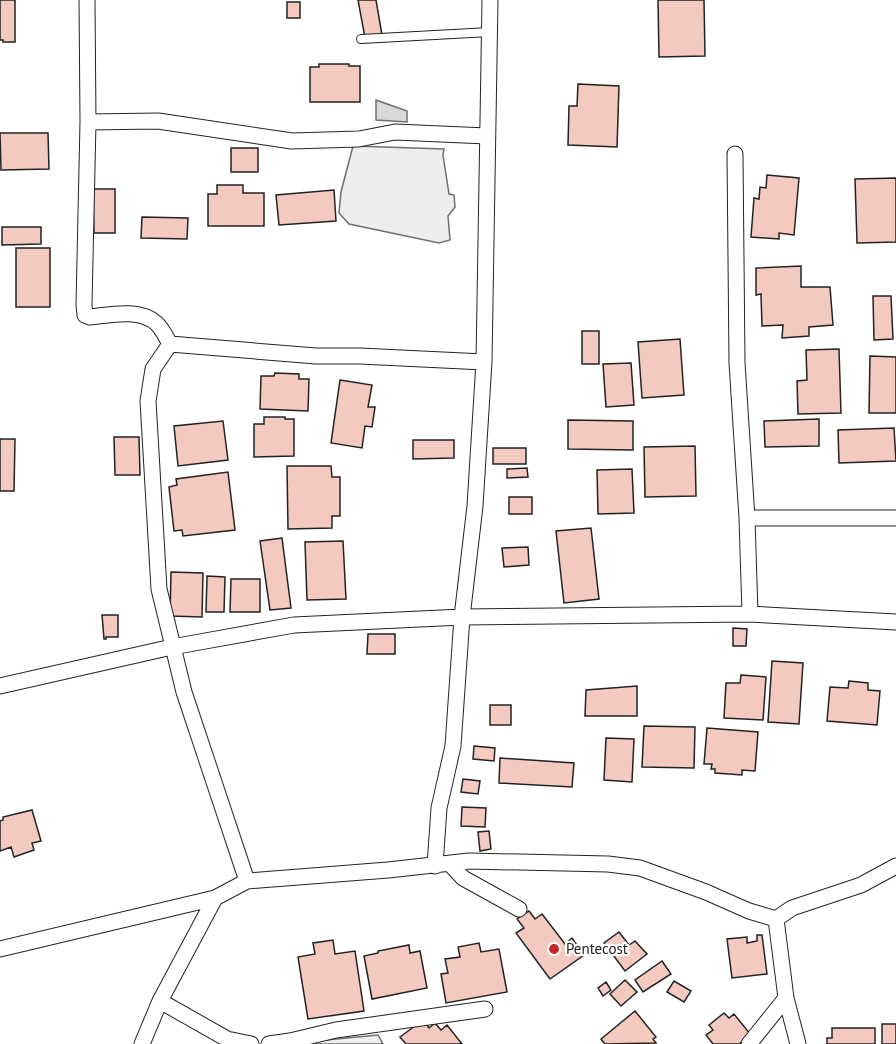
<svg xmlns="http://www.w3.org/2000/svg" width="896" height="1044" viewBox="0 0 896 1044" font-family="'PT Sans',sans-serif">
<style>
.green{fill:#eee;stroke:#6f6f6f;stroke-width:1.5}
.water{fill:#d9d9d9;stroke:#6f6f6f;stroke-width:1.5}
.building{fill:#f3c9c0;stroke:#222;stroke-width:1.5}
.lines{fill:none;stroke-linecap:round;stroke-linejoin:round}
.service-casing{stroke:#222;stroke-width:10}
.minor-casing{stroke:#222;stroke-width:17}
.service{stroke:#fff;stroke-width:8}
.minor{stroke:#fff;stroke-width:15}
.poi-dot{fill:#c62828;stroke:#fff;stroke-width:2}
.labels{text-anchor:middle;stroke-width:4.5;stroke-linejoin:round;paint-order:stroke}
.poi-label{font-size:15px;fill:#222;stroke:#fff;text-anchor:start}
</style>
<rect width="100%" height="100%" fill="#fff"/>
<path class="green" d="M353 146 444 149 443 155 449 194 454 195 455 207 448 216 450 240 439 243 349 224 339 213 341 192Z
M378 1035 383 1044H316L315 1041Z"/>
<path class="water" d="M376 100 407 111V122L376 120Z"/>
<path class="building" d="M0 0H15V42H3V40H0Z
M358 0H376L382 35 365 38Z
M658 0H704L705 56 659 57Z
M287 2H300V18H287Z
M319 64H349V66H360V102H310V67H319Z
M578 84 619 86 617 147 568 145 569 106H577Z
M0 133H48L49 169 1 170Z
M231 148H258V172H231Z
M767 175 799 178 794 235 779 233V239L751 237 754 198 759 199 760 187 766 188Z
M896 178V242L857 243 855 179Z
M217 185H243V193H264V226H208V194H217Z
M93 189H115V233H94Z
M334 190 336 221 279 225 276 195Z
M142 217 188 218 187 239 141 238Z
M2 227H41V244L2 245Z
M16 248H50V307H16Z
M801 266V287H830L833 325 809 327V336L782 338 783 325 762 326 761 294 756 295V268Z
M873 296H891L893 339 874 340Z
M582 331H599V364H582Z
M680 339 684 395 642 398 638 342Z
M839 349 841 413 798 414 797 381 807 380 806 350Z
M870 356 896 357V413H869Z
M631 363 634 405 606 407 603 364Z
M275 373 299 374V379H309L308 411 260 409 261 376H274Z
M340 380 372 385 368 407H375L372 427 365 426 362 448 331 443Z
M264 417H285V419H294V456L254 457V424H264Z
M819 419V446L765 447 764 421Z
M568 420 633 421V450L568 449Z
M223 421 228 460 178 466 174 426Z
M894 428 896 461 839 463 838 430Z
M114 437H139L140 475H115Z
M0 439H15L14 491H0Z
M413 440H454V458L413 459Z
M695 446 696 496 645 497 644 447Z
M493 448H526V464H493Z
M287 466H331L332 477H340V516H332V528L288 529Z
M527 468 528 477 507 478V469Z
M632 469 634 513 598 514 597 470Z
M228 472 235 530 183 536 182 530 174 531 169 487 177 485 176 479Z
M509 497H532V514H509Z
M591 528 599 599 564 603 556 531Z
M282 538 291 608 270 610 260 541Z
M343 541 346 599 307 600 305 542Z
M528 547 529 565 504 567 502 548Z
M171 572 203 573 202 617 170 616Z
M207 576 225 577 224 612H206Z
M231 579H260V612H230Z
M102 615H118V637H106V639H104Z
M733 628 747 629 746 646H733Z
M368 634H395V654H367Z
M772 661 803 663 799 724 768 722Z
M741 675 766 677 763 720 724 718 726 683H740Z
M849 681 868 683V690L880 691 877 725 827 721 830 687 848 688Z
M637 686V716H585L586 690Z
M490 705H511V725H490Z
M644 726 695 727 694 768 642 767Z
M707 728 758 732 755 771 742 770V775L715 773V769H711L712 764H704Z
M606 738 634 739 632 782 604 780Z
M474 746 495 748 494 761 473 759Z
M500 758 574 763 572 787 499 783Z
M463 779 480 781 478 794 461 792Z
M462 807 486 808 485 827 461 826Z
M32 810 41 841 32 843 34 850 14 857 11 847 0 851V821L3 820V817Z
M489 831 491 849 480 851 478 832Z
M529 911 535 919 542 914 565 944 572 938 584 955 550 979 516 933 524 928 517 919Z
M619 932 629 945 635 941 647 954 625 971 604 943Z
M757 935H762L767 974 732 978 727 939 747 937V943L757 941Z
M333 940 335 954 355 951 364 1011 308 1019 298 957 315 954 313 943Z
M479 943 481 952 499 949 507 992 446 1003 441 974 448 973 445 959 460 957 458 947Z
M409 945 410 953 420 951 427 988 372 999 364 956 378 953V951Z
M662 961 671 974 643 992 635 980Z
M625 980 637 992 621 1006 610 994Z
M674 981 691 991 684 1002 667 992Z
M606 982 611 990 603 996 598 988Z
M635 1011 656 1037 653 1039 656 1043 605 1044 601 1039Z
M724 1013 729 1018 734 1014 751 1035 739 1044H713L706 1035 713 1030 709 1025Z
M423 1020 429 1028 435 1023 441 1030 447 1025 462 1044H406L400 1037Z
M882 1024H896V1044H882Z
M832 1028H875V1044H827V1038H832Z"/>
<g class="lines">
<defs>
<path id="service" d="M361 39 490 32"/>
<path id="minor" d="M87 0 88 122 84 305 85 315 90 317C110 315 139 308 156 323 162 328 166 337 170 344L316 356H360L484 362
M88 122 158 121 292 141 359 139 395 132 487 136
M735 154 737 363 747 518 750 614
M170 344 153 369 148 401 159 589 184 692 247 881
M747 518H896
M0 686 172 647 294 625 462 617 750 614 896 622
M450 864 463 878 519 909
M435 866 439 808 453 746 462 617 475 506 484 362 490 0
M776 919 792 908 861 885 896 866
M0 949 215 898
M160 1001 227 1039 251 1044
M142 1044 160 1001 215 898 247 881 388 870 469 861 608 864 640 868 706 892 749 911 776 919 786 998 798 1044
M269 1044 290 1041 336 1030 485 1009
M749 1044 786 998"/>
</defs>
<use href="#service" class="service-casing"/>
<use href="#minor" class="minor-casing"/>
<use href="#service" class="service"/>
<use href="#minor" class="minor"/>
</g>
<circle class="poi-dot" cx="554" cy="949" r="6"/>
<g class="labels">
<g class="poi-label">
<text x="566" y="954">Pentecost</text>
</g>
</g>
</svg>
